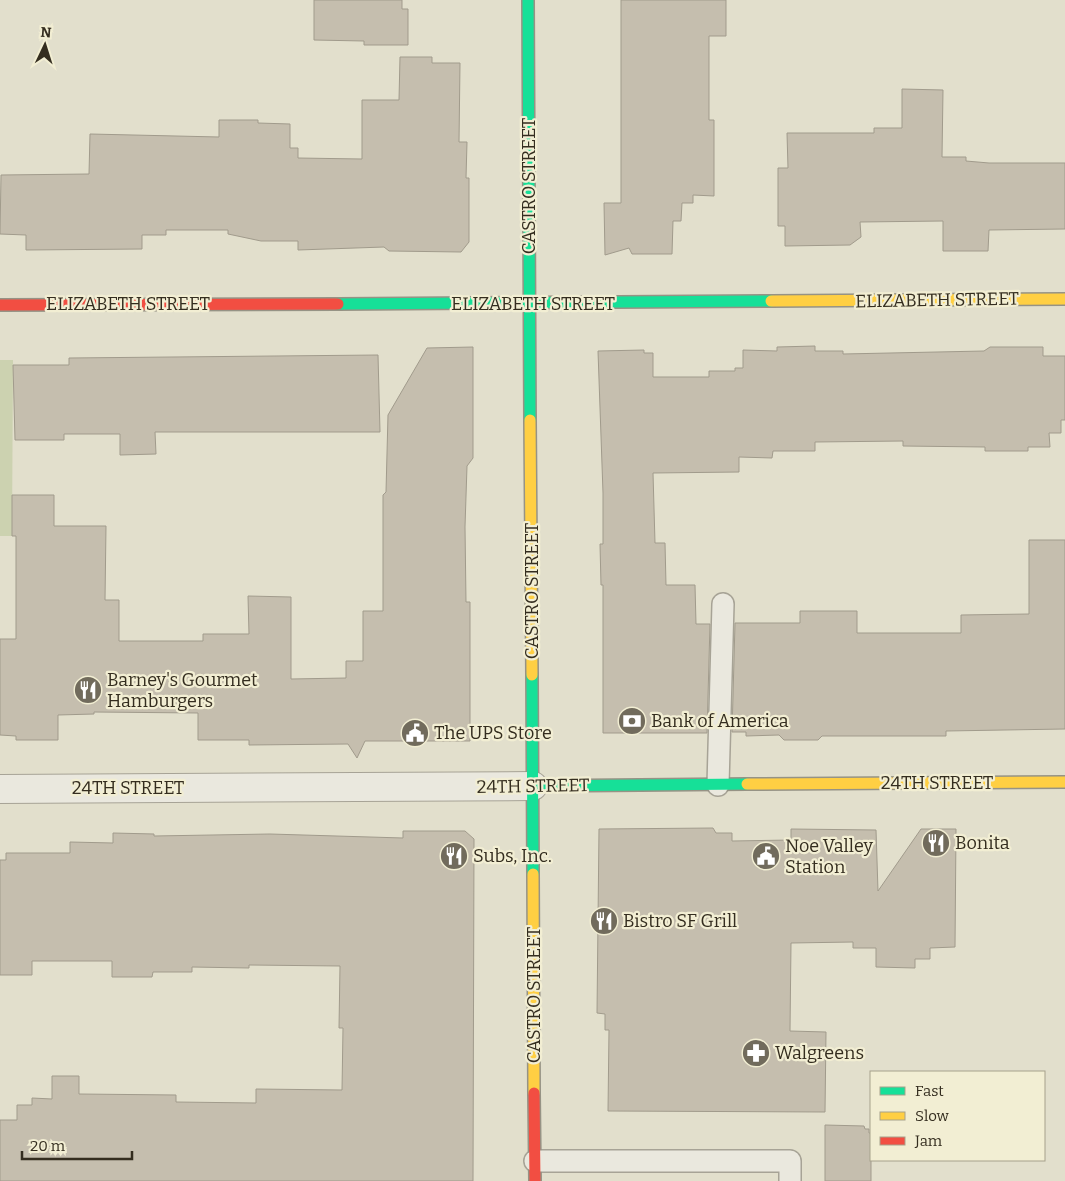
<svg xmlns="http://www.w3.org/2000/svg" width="1065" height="1181" viewBox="0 0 1065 1181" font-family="Bitter,serif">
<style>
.green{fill:#ccd2b0}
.building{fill:#c5beae;stroke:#a19b8c}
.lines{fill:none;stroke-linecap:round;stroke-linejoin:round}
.lane-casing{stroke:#a7a396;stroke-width:24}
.street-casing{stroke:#a7a396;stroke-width:30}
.fast-casing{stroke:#969385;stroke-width:14}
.slow-casing{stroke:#969385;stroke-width:14}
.jam-casing{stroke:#969385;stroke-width:14}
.lane{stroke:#eae8de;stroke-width:21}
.street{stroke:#eae8de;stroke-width:28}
.fast{stroke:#16e098;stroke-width:11}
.slow{stroke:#ffcf43;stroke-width:11}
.jam{stroke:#f24e42;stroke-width:11}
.labels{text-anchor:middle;stroke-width:4.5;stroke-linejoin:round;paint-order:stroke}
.street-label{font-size:18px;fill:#342d1f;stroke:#f2eed3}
.poi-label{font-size:18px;fill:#342d1f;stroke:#f2eed3;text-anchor:start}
</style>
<rect width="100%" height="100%" fill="#e2dfcc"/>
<path class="green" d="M0 360H13L12 536H0Z"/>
<path class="building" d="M314 0H402V9H408V45H364V41L314 40Z
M621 0H726V36H709V120H714V196L693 195V203H682L681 221H673L672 254H632L629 248 605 255 604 203H621Z
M400 57H432V63H460L459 142H467L466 178H469V242L461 252 389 251 384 247 298 250V241H261L228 234V230H166V235H142V249L26 250V235L0 234 1 175 89 174 90 134 219 137V120H258V123L290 124V148H298V158L362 159V100H399Z
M902 89 943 90 942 157H966V161L989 163H1065V229L989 230 988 251H943V221L860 222 861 237 850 245 785 246V226H778V168H788L787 133H874V128H902Z
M815 346V351H843V354L984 351 990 347H1043V356H1065V420H1061V433H1049L1050 447H1028V451H985V447L903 446V441L815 442V451H773L772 458 739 457V472L653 473 655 543H665L666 585H695L696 624H710L707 733H603V585H601L600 544H603V493L598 351 644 350V353H653V377H709V371H735V368H743V350L777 351V347Z
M473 347V458L467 466 465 527 466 602H470V741H365L357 758 348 744 249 745V740H198V713L94 712V714L58 715V740H16V736L0 735V639H16V536H12V495H54V526H106L105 600H119V641H203V634H249L248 596 291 597V679L346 678V661H363V611H383V495L386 492 388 415 427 348Z
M378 355 380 432H155L156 454 120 455V434H64V440H15L13 365H69V358Z
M1029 540H1065V729L946 731V736H822L818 740H784L779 735 746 736V732H732L735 623H800V611H857V633H961V615L1029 614Z
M713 828 716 833H732V841L791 840V829L876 830 878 891 921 829H956L955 947 930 948V959H915V968L876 967V948H853V942L791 943 790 1031 826 1032 825 1112 608 1111 609 1030H605V1014L597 1013 599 829Z
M403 831H465L474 839 473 1181H0V1120H17V1105H32V1098L52 1099V1076H79V1094L176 1095V1102L256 1103V1089L342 1090 343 1028H339L340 966 249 965V968L192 967V972H153L152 977H112V961H32V975H0V860H6V853H70V842L113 843V833L154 834V836L270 834 403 838Z
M825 1125 864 1126 865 1129H869V1133H871V1181H825Z"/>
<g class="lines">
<defs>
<path id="lane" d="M718 785 723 604
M535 1161H790V1181"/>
<path id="street" d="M0 789 533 786"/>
<path id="fast" d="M528 0 530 420
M338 304 771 301
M532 675 533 874
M533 786 747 784"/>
<path id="slow" d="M771 301 1065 299
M530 420 532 675
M747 784 1065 782
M533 874 534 1093"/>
<path id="jam" d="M0 305 338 304
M534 1093 535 1181"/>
</defs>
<use href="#lane" class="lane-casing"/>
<use href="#street" class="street-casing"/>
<use href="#fast" class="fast-casing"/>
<use href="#slow" class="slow-casing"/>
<use href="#jam" class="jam-casing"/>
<use href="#lane" class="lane"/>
<use href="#street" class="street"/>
<use href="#fast" class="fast"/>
<use href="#slow" class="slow"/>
<use href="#jam" class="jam"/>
</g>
<defs>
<symbol id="restaurant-disc" viewBox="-11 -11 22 22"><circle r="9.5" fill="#716b5c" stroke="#f2eed3"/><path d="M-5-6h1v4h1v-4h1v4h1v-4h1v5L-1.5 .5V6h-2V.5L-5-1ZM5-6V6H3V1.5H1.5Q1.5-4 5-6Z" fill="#fff"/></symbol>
<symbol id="bank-disc" viewBox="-11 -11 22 22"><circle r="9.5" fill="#716b5c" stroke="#f2eed3"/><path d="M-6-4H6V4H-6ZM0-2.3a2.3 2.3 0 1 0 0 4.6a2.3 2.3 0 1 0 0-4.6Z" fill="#fff"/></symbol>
<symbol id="civic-disc" viewBox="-11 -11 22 22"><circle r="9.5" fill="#716b5c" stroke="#f2eed3"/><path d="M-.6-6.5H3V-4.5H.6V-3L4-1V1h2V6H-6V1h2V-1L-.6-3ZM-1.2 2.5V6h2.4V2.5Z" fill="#fff"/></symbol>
<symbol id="pharmacy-disc" viewBox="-11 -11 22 22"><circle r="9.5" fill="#716b5c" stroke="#f2eed3"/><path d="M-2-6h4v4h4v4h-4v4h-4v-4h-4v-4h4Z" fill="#fff"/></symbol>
</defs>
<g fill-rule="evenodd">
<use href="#restaurant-disc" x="72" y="674" width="32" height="32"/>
<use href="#bank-disc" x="616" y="705" width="32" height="32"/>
<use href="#civic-disc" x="399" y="717" width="32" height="32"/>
<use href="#restaurant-disc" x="920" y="827" width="32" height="32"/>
<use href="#restaurant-disc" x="438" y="840" width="32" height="32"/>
<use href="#civic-disc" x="750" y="840" width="32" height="32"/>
<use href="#restaurant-disc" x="588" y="905" width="32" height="32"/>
<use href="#pharmacy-disc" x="740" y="1037" width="32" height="32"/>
</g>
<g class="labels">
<g class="street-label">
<text transform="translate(529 186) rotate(-90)" y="6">CASTRO STREET</text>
<text transform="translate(937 300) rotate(-1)" y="6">ELIZABETH STREET</text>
<text x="128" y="310">ELIZABETH STREET</text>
<text x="533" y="310">ELIZABETH STREET</text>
<text transform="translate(532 591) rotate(-90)" y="6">CASTRO STREET</text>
<text x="937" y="789">24TH STREET</text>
<text transform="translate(533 786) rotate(-1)" y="6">24TH STREET</text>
<text x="128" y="794">24TH STREET</text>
<text transform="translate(534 995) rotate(-90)" y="6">CASTRO STREET</text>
</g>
<g class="poi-label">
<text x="107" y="686">Barney's Gourmet<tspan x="107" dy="21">Hamburgers</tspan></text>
<text x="651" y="727">Bank of America</text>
<text x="434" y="739">The UPS Store</text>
<text x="955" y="849">Bonita</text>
<text x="785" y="852">Noe Valley<tspan x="785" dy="21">Station</tspan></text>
<text x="473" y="862">Subs, Inc.</text>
<text x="623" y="927">Bistro SF Grill</text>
<text x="775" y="1059">Walgreens</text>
</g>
</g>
<rect x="870" y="1071" width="175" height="90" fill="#f2eed3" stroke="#a6a18b"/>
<rect x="880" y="1087" width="25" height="8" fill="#16e098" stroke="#a6a18b"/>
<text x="915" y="1096" font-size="15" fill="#342d1f">Fast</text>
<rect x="880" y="1112" width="25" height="8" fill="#ffcf43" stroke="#a6a18b"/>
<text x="915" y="1121" font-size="15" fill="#342d1f">Slow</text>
<rect x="880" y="1137" width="25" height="8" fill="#f24e42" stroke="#a6a18b"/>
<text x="915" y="1146" font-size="15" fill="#342d1f">Jam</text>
<g transform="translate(45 45) rotate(4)" stroke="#f2eed3" stroke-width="4" paint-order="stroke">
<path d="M0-4L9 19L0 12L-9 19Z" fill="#342d1f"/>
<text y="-8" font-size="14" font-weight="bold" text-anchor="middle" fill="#342d1f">N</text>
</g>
<path d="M22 1151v8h110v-8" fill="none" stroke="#342d1f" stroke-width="2.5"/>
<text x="30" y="1151" font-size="15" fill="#342d1f" stroke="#f2eed3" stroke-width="4" paint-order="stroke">20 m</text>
</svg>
